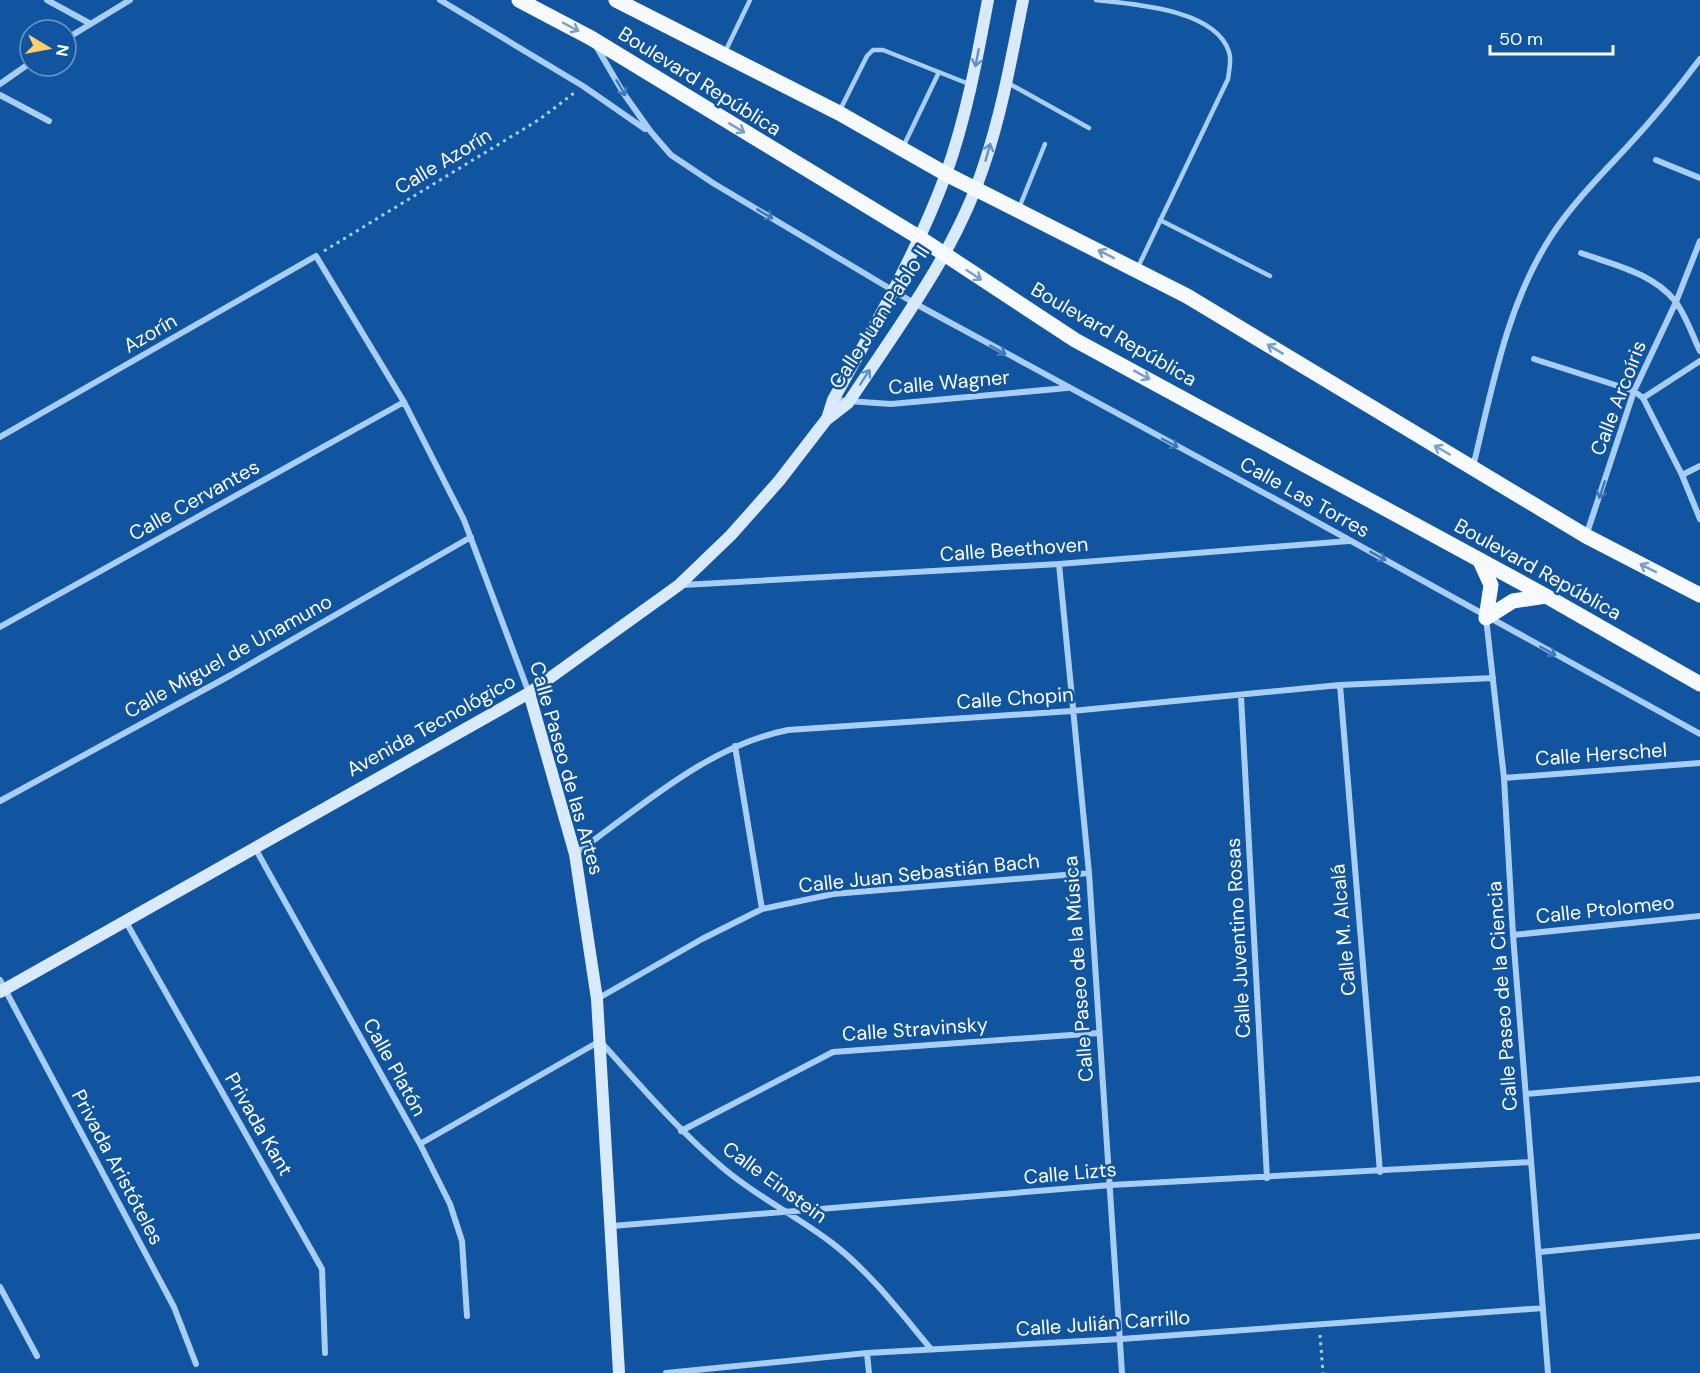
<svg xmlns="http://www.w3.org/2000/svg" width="1700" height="1373" viewBox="0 0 1700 1373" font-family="'DM Sans',sans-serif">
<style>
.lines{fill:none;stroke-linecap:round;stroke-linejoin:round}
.path{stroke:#a8cef5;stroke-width:3;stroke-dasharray:3 4.5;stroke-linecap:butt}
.lane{stroke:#a8cef5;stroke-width:4.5}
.street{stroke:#a8cef5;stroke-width:6}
.secondary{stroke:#d9eafd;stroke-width:12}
.primary{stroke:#f6faff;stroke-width:15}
.oneway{stroke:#789fca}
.oneway2{stroke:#6190c5}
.oneway3{stroke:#3e79b9}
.labels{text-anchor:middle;stroke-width:5;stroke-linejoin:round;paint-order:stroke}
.street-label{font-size:20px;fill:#fff;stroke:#11549f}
</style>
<rect width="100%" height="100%" fill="#11549f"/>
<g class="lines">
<path class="path" d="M324 251 540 119 574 93
M1320 1335 1323 1373"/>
<path class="lane" d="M1096 0C1133 4 1216 9 1229 52 1232 60 1229 70 1228 79L1138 267
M725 52 750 0
M1008 83 1089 128
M840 110 867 56 873 50H883L969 84
M904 145 939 72
M1019 208 1045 144
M1160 220 1270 276"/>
<path class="street" d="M47 0 89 23
M440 0 583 86 645 129
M66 39 130 0
M596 46 624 94 651 132 671 155 713 183 914 303 1288 506 1700 734
M0 84 30 63
M0 95 49 121
M1656 160 1700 178
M1581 253C1614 265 1653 273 1675 301 1686 315 1692 335 1700 351
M1534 359 1634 391 1643 398 1682 475 1700 519
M1643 398 1700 361
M833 400 891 404 1067 388
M0 437 316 256 404 402 464 520 529 693
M1473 467C1492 389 1506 307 1550 238 1571 205 1600 176 1627 147 1653 119 1677 90 1700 59
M1682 475 1700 466
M1586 536 1634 391 1676 302 1700 241
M1059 564 1089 873 1122 1373
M683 585 1059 564 1349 541
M1486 618 1504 778 1513 935 1548 1373
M0 627 404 402
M1340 685 1380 1172
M1241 696 1267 1178
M735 746 762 909
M1504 778 1700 763
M0 801 231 675 471 537
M255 848 420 1144 450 1204 462 1241 467 1316
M575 854C641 807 707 746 788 730L1072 711 1340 685 1493 678
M126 922 322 1269 325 1353
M1513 935 1700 916
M0 980 174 1307 196 1364
M597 999 702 939 762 909 833 894 1089 873
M1526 1094 1700 1079
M681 1131 833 1052 1099 1033
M420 1144 600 1041C640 1085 678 1130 723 1168 757 1197 797 1216 832 1243 870 1272 900 1312 931 1349
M612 1226 1111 1185 1531 1162
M1540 1252 1700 1236
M0 1287 37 1356
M867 1353 869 1373
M666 1373 867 1353 1121 1339 1543 1308"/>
<path class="secondary" d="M827 419 833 400C874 327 917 253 946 174 966 118 977 59 988 0
M529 693 575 854 597 999 619 1373
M0 992 529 693 679 585 731 535 779 481 826 420 848 403C898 327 956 252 984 165 1002 112 1012 55 1023 0"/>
<path class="primary" d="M519 0 591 38 920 238 1075 340 1546 596 1700 684
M616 0 839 113 946 174 1187 296 1586 536 1700 595
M1480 561 1491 585 1486 618
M1486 618 1513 601 1546 596"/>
</g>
<defs><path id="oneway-shaft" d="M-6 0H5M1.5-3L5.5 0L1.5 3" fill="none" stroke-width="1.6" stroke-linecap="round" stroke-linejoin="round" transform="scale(1.5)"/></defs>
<g class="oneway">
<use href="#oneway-shaft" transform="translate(571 27) rotate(28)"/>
<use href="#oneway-shaft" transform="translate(737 128) rotate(31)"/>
<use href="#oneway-shaft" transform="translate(1106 254) rotate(-153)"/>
<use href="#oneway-shaft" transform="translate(974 275) rotate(33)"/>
<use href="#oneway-shaft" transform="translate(1275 349) rotate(-149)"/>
<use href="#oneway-shaft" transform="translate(1142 375) rotate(29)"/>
<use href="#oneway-shaft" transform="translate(1442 450) rotate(-150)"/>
<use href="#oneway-shaft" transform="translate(1648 568) rotate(-153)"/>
</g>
<g class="oneway2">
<use href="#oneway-shaft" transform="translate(977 58) rotate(101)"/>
<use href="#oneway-shaft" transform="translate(988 152) rotate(-74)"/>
<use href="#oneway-shaft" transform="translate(865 377) rotate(-57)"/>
</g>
<g class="oneway3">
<use href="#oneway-shaft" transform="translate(621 88) rotate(60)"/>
<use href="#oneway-shaft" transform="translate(765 214) rotate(31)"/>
<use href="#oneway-shaft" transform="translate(998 350) rotate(29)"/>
<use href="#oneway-shaft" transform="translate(1170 443) rotate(28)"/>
<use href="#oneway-shaft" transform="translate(1602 490) rotate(108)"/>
<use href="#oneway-shaft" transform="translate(1378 556) rotate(29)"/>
<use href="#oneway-shaft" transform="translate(1548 651) rotate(29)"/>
</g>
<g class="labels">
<g class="street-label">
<text transform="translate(700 81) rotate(32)" y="7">Boulevard República</text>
<text transform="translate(443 161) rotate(-31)" y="7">Calle Azorín</text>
<text transform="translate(879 317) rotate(-57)" y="7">Calle Juan Pablo II</text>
<text transform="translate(150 333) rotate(-30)" y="7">Azorín</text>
<text transform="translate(1114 334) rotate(30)" y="7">Boulevard República</text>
<text transform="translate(949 382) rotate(-5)" y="7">Calle Wagner</text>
<text transform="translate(1618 398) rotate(-69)" y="7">Calle Arcoíris</text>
<text transform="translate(1305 497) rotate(29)" y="7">Calle Las Torres</text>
<text transform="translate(194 500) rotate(-29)" y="7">Calle Cervantes</text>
<text transform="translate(1014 549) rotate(-4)" y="7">Calle Beethoven</text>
<text transform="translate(1538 569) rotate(29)" y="7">Boulevard República</text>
<text transform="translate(228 656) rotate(-29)" y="7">Calle Miguel de Unamuno</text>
<text transform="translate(1015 698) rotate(-4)" y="7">Calle Chopin</text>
<text transform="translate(431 725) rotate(-29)" y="7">Avenida Tecnológico</text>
<text transform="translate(1601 754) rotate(-4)" y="7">Calle Herschel</text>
<text transform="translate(567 768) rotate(74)" y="7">Calle Paseo de las Artes</text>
<text transform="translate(919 873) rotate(-6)" y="7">Calle Juan Sebastián Bach</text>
<text transform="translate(1605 909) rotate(-6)" y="7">Calle Ptolomeo</text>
<text transform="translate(1343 930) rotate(-95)" y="7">Calle M. Alcalá</text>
<text transform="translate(1238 938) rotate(-93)" y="7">Calle Juventino Rosas</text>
<text transform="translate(1078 969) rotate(-94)" y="7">Calle Paseo de la Música</text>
<text transform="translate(1502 996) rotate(-94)" y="7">Calle Paseo de la Ciencia</text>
<text transform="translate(915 1029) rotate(-4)" y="7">Calle Stravinsky</text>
<text transform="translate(395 1067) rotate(61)" y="7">Calle Platón</text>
<text transform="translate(259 1124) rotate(60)" y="7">Privada Kant</text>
<text transform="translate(118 1167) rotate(62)" y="7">Privada Aristóteles</text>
<text transform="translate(1070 1173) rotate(-5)" y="7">Calle Lizts</text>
<text transform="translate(775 1182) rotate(36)" y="7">Calle Einstein</text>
<text transform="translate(1103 1323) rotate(-4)" y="7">Calle Julián Carrillo</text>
</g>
</g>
<g transform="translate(48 48) rotate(100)"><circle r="28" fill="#11549f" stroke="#7098c5" stroke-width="1.5"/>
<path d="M0-4.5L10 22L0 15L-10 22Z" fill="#ffcf6c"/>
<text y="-9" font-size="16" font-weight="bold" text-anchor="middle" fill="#ffffff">N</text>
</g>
<path d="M1490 45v9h123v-9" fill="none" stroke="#ffffff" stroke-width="3"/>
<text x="1499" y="45" font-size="18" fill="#ffffff" stroke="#11549f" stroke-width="4.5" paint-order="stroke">50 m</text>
</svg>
